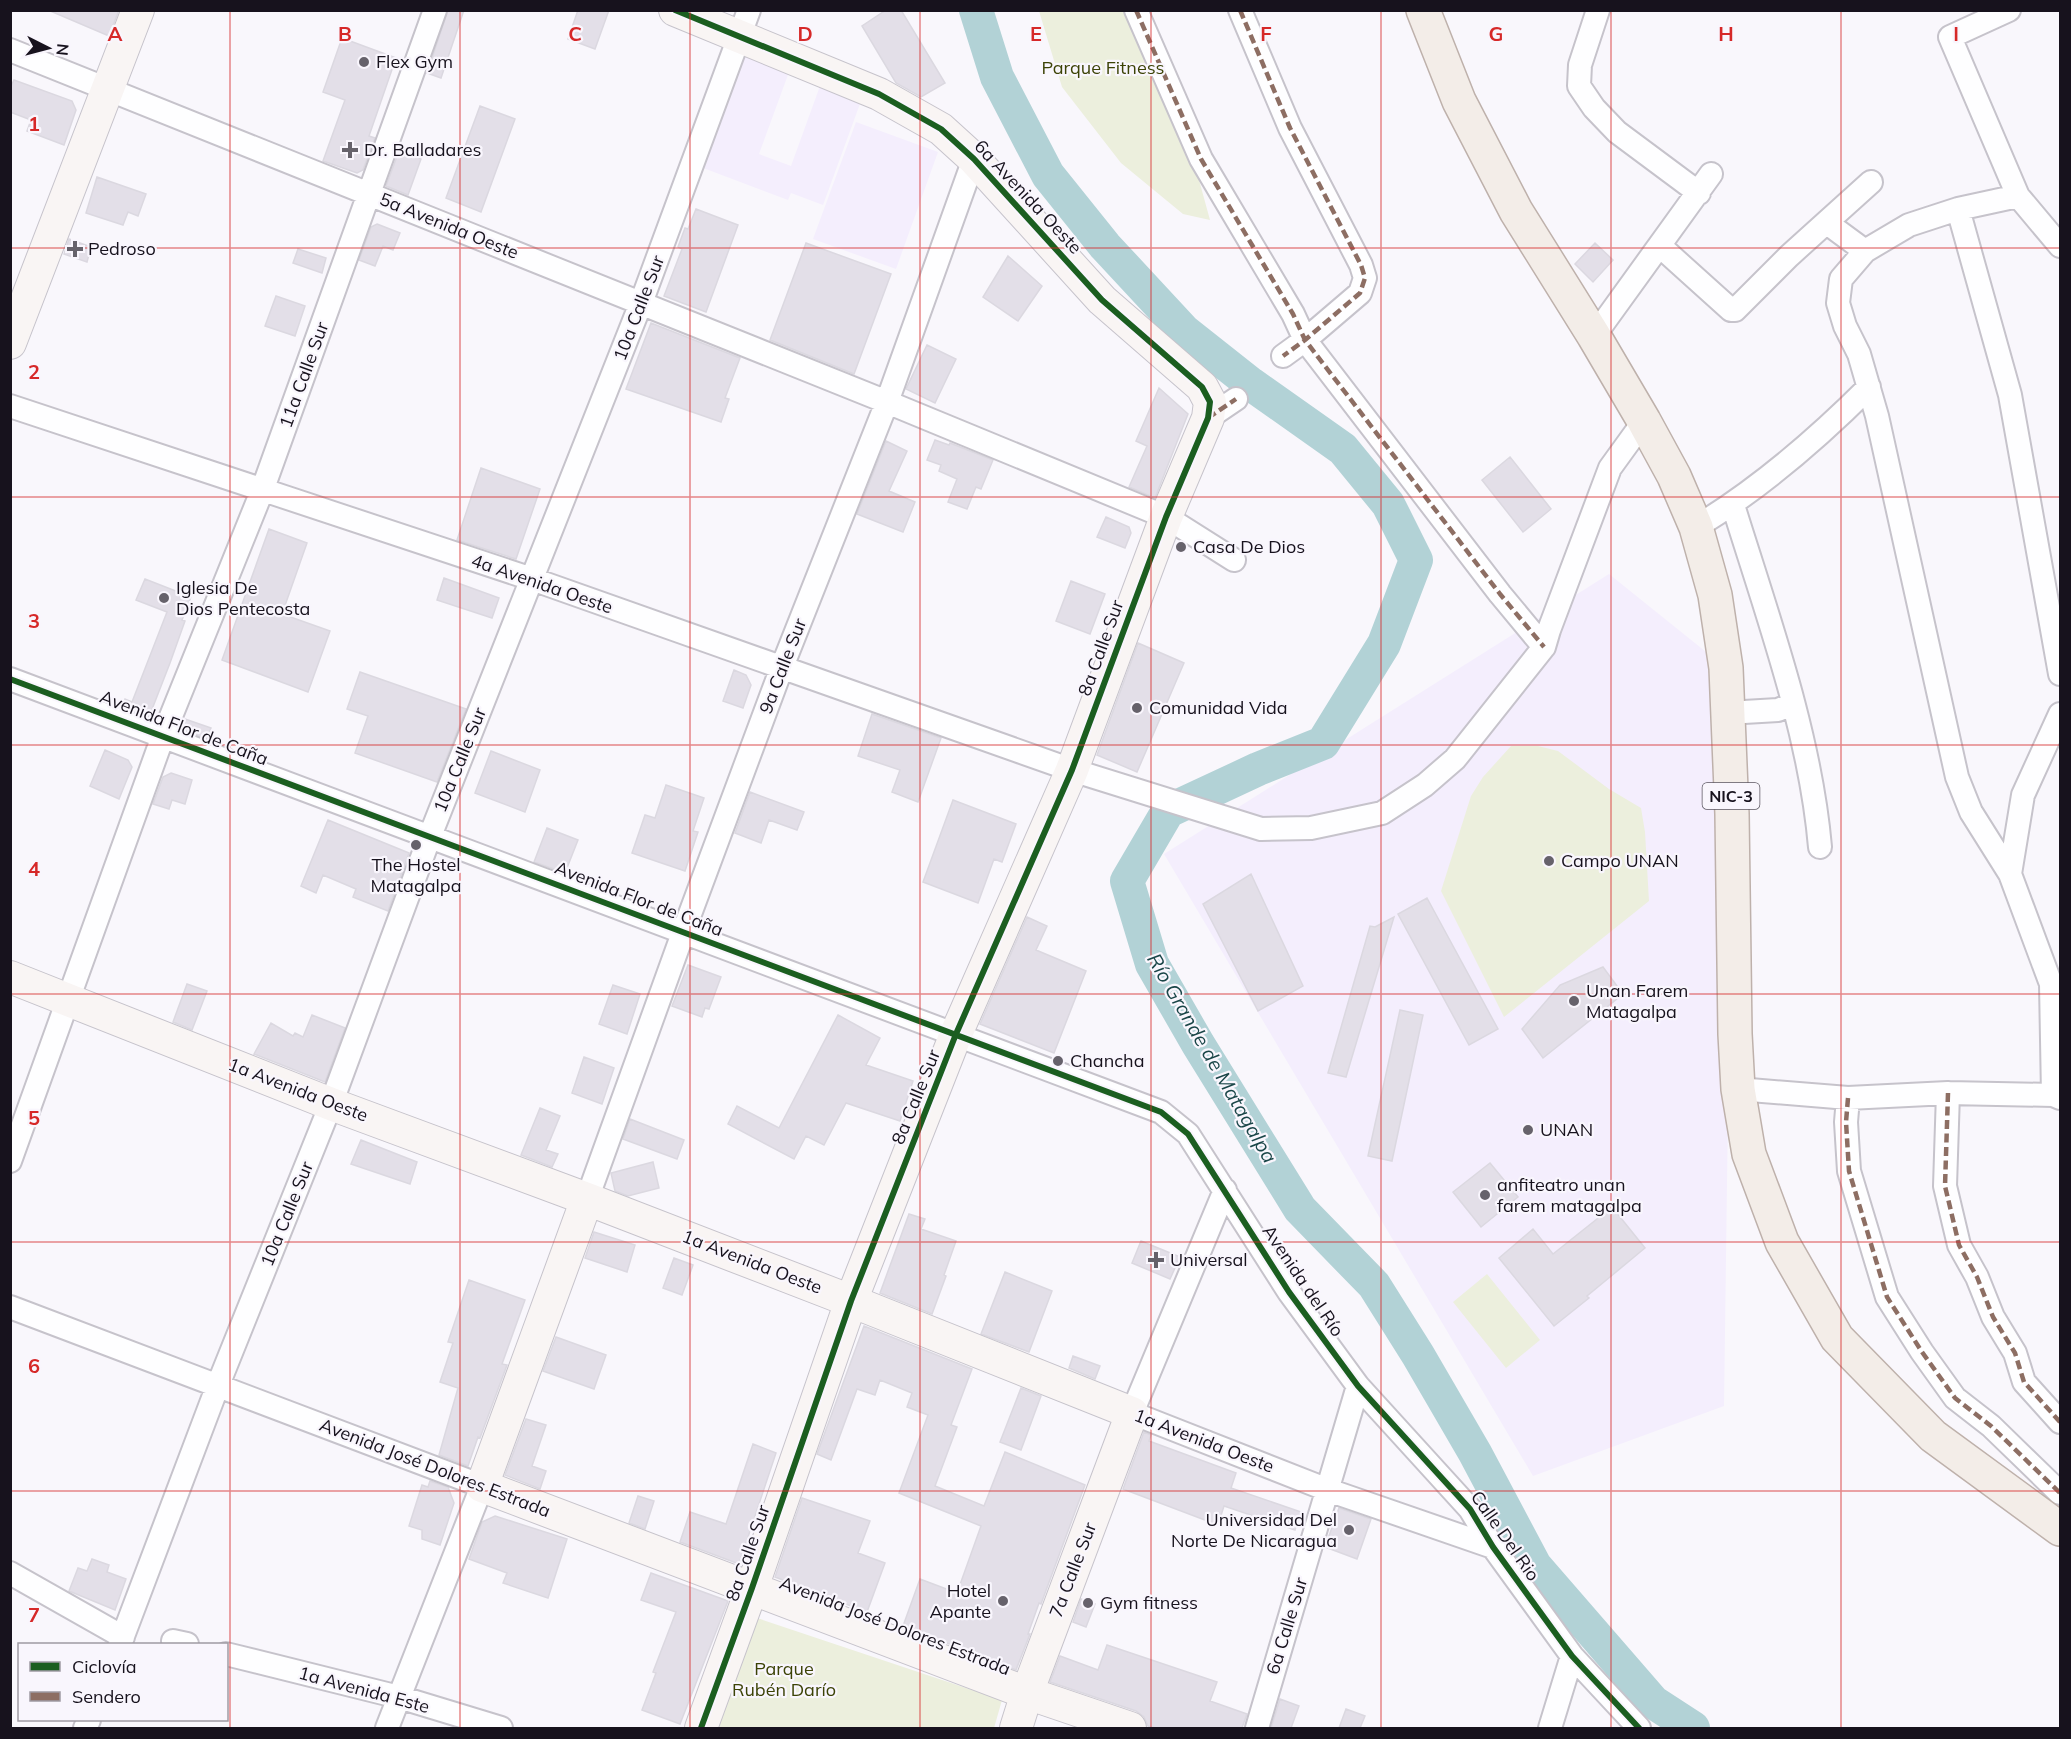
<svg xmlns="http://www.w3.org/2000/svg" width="2071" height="1739" viewBox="0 0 2071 1739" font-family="Mulish,sans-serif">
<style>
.built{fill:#f4eefd}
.green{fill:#ecefdd}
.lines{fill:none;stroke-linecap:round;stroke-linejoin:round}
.river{stroke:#b2d2d6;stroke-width:34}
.building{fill:#e3dfe8;stroke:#dbd8e0;stroke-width:1.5}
.street-casing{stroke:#c6c3cb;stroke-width:26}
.secondary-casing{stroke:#c6c3cb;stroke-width:34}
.primary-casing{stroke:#beb1ab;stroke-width:36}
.street{stroke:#fefeff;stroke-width:22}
.secondary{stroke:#f9f5f4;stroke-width:32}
.primary{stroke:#f3ede8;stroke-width:33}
.quiet{stroke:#8d6e63;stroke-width:4.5;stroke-dasharray:9 4.5;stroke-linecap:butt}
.cycleway-casing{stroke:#f9f6fd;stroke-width:10}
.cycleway{stroke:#1b5e20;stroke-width:6}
.grid{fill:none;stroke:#d62828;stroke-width:1.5;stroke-opacity:0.55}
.poi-dot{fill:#66626b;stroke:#f9f6fd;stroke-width:2}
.labels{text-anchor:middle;stroke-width:4.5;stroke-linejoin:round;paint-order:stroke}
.shield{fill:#f9f6fd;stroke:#5b5660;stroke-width:1.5}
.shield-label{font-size:16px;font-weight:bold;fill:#17121d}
.poi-label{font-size:18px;fill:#17121d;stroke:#f9f6fd;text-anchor:start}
.park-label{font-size:18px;fill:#3c4306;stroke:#f9f6fd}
.street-label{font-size:18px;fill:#17121d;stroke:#f9f6fd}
.water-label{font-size:20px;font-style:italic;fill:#1a4648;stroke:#f9f6fd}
.grid-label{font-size:20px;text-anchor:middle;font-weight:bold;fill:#d62828;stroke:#f9f6fd;stroke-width:4.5;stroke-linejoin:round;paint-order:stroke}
</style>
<rect width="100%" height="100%" fill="#f9f7fc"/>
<path class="built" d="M739 53 789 72 759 154 791 166 820 86 861 101 823 205 791 193 788 200 698 166Z
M856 122 938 152 896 269 813 239Z
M1609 574 1726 668 1732 814 1724 1406 1533 1476 1164 854Z"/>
<path class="green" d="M1039 11H1125L1196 169 1210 220 1183 214 1121 163 1062 87Z
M1511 746H1538L1558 751 1609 789 1641 808 1645 832 1649 901 1504 1017 1441 891 1471 796 1483 777Z
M1487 1274 1540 1340 1506 1368 1453 1302Z
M754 1617 1002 1700 994 1728H714Z"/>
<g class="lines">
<path class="river" d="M976 10 997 77 1048 175 1105 246 1184 331 1251 384 1343 449 1388 504 1416 560 1384 644 1323 743 1258 769 1168 811 1127 881 1152 964 1198 1044 1300 1209 1374 1285 1418 1355 1475 1453 1535 1566 1653 1702 1693 1728"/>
</g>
<path class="building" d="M48 10H119L109 36Z
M448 10H464L441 78 427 73Z
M578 10H609L595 49 568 39Z
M886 10H901L945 83 921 97 896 83 862 26Z
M342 38 396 58 369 136 375 138 363 170 357 173 323 161 345 100 323 92Z
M14 80 72 101 76 110 64 145 27 131 31 120 10 112V88Z
M480 106 515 119 481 212 446 198Z
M399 151 421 159 408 195 386 186Z
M97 177 146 194 138 216 128 212 123 225 86 213Z
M696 209 738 225 706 312 664 296 682 249 678 247 685 228 688 229Z
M377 224 400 233 393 250 383 246 375 266 359 260 371 227Z
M69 239 91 247 87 262 64 254Z
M806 243 891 274 854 374 770 340Z
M1595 243 1613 260 1593 282 1575 264Z
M298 249 326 258 322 273 293 263Z
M1008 256 1042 286 1018 321 983 297Z
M276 296 305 306 295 336 265 326Z
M651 323 740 358 725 398 729 399 721 422 626 389Z
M927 345 956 359 935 403 906 389Z
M1159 388 1188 414 1155 498 1129 487 1147 446 1136 441Z
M935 440 949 445 950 443 993 460 981 489 976 487 967 509 948 502 957 479 939 471 941 465 927 460Z
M886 441 907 451 889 491 915 502 903 532 857 514Z
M1510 457 1551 509 1523 532 1482 480Z
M481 468 540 489 516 559 457 540Z
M1106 517 1129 527 1131 533 1125 548 1097 537Z
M269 529 307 543 282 614 330 631 308 692 222 660Z
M444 578 499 598 492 618 437 600Z
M145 579 191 597 182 620 185 621 170 663 149 717 123 707 125 699 132 702 167 612 136 600Z
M1071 581 1105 594 1090 634 1056 621Z
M1138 643 1184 663 1137 772 1097 755Z
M734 670 746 675 751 685 743 708 723 701Z
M360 672 466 709 437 782 355 753 368 716 347 709Z
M872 714 941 738 918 802 892 792 900 770 858 756Z
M185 719 211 728 207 739 181 729Z
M105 750 128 760 132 767 119 799 90 786Z
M491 751 540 770 525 812 475 793Z
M171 773 192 780 185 804 172 800 169 809 153 804 163 777Z
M666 785 704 798 693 831 698 832 685 871 632 853 645 815 655 818Z
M750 792 804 812 797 830 769 820 761 843 735 833Z
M953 800 1016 824 1002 862 994 859 978 903 923 882Z
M328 820 409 853 388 911 353 897 356 889 323 875 316 893 301 886Z
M547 828 578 840 565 873 534 862Z
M1251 874 1303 986 1258 1011 1203 904Z
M1427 898 1498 1029 1469 1045 1398 914Z
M1027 917 1047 926 1036 950 1086 971 1054 1053 980 1024Z
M1394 917 1346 1077 1328 1073 1370 926 1375 927Z
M688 965 721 977 709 1009 705 1008 702 1017 672 1006Z
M1603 967 1623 994 1543 1058 1522 1029 1560 985Z
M187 984 207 991 192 1030 173 1022Z
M613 985 640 994 627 1034 599 1024Z
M1400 1010 1423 1015 1392 1161 1368 1156Z
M312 1015 345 1028 325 1082 254 1054 271 1023 293 1036 295 1033 303 1037Z
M838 1015 880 1038 866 1065 913 1081 900 1121 846 1103 824 1145 806 1136 794 1159 728 1124 737 1106 779 1128Z
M584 1057 614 1068 602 1104 572 1093Z
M540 1108 560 1116 546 1150 558 1154 552 1167 521 1155Z
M630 1119 684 1140 677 1159 623 1139Z
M361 1140 417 1162 410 1184 351 1164Z
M653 1162 659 1188 628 1196 615 1191 611 1173Z
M1490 1163 1518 1197 1481 1227 1453 1192Z
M1612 1207 1645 1248 1587 1296 1589 1298 1554 1326 1499 1258 1533 1229 1553 1254Z
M909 1214 925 1219 921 1229 956 1241 944 1275 946 1276 932 1314 880 1293Z
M594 1232 635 1245 627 1272 585 1258Z
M1141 1241 1180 1257 1170 1279 1132 1263Z
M674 1258 693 1265 682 1295 663 1288Z
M1005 1272 1052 1291 1029 1352 981 1334Z
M469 1280 525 1300 502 1364 507 1365 480 1438 478 1437 468 1466 439 1455 458 1388 440 1382 453 1343 448 1342Z
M864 1326 972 1369 951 1425 957 1427 935 1486 984 1506 1005 1452 1085 1485 1041 1604 1039 1603 1028 1634H1030L1016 1670 903 1626 920 1579 957 1593 981 1526 899 1493 928 1415 907 1407 912 1393 880 1380 875 1395 857 1389 831 1460 817 1454Z
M556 1337 606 1355 594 1389 543 1371Z
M1073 1356 1100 1366 1095 1379 1069 1368Z
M1021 1388 1041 1396 1021 1450 1000 1442Z
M526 1419 546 1425 532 1466 546 1471 540 1489 505 1475Z
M1144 1432 1151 1435 1149 1441 1236 1473 1231 1488 1301 1512 1295 1530 1224 1506 1218 1525 1123 1489Z
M753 1444 776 1453 739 1564 680 1542 690 1512 726 1524Z
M430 1481 448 1487 454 1503 440 1545 422 1539V1530L409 1526 422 1485 428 1487Z
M638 1496 654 1501 645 1529 629 1523Z
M802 1498 870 1521 858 1553 885 1563 867 1612 775 1577Z
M1339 1508 1371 1519 1357 1559 1325 1547Z
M495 1516 567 1539 548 1598 503 1583 507 1573 469 1559 482 1522Z
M92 1559 109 1565 107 1572 126 1579 115 1610 69 1591 78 1568 87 1571Z
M651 1573 728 1601 680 1724 642 1710 656 1673 653 1672 676 1612 641 1600Z
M1081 1599 1095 1604 1086 1627 1073 1622Z
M1107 1645 1217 1682 1210 1701 1247 1714 1242 1728H1156L1148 1726 1144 1717 1136 1711 1050 1682 1060 1656 1098 1670Z
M1280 1699 1299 1706 1291 1728H1271Z
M1346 1709 1365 1716 1360 1728H1339Z"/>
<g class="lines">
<defs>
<path id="street" d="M1136 10 1201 159 1293 314 1305 340 1500 594 1544 647
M1240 10 1290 128 1361 265 1365 278 1360 293 1305 340 1283 356
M1598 10 1580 65 1579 86 1594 108 1617 132 1699 193
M2009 10 1950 37 2018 196 2060 246
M10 50 887 402 1166 517 1234 560
M2018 196 1958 209 1909 225 1865 251 1841 279 1838 303 1845 326 1859 354 1877 416 1957 777 1971 812 2010 874 2051 984 2053 1095
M1958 209 2010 395 2060 674
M1827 223 1865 251
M1660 246 1731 310H1735L1789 256 1871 182
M1594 336 1711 174
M10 406 532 579 1072 770 1261 829 1311 828 1382 813 1425 785 1455 759 1544 647 1549 630 1610 468 1644 421
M1208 418 1236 399
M1733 505C1767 615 1810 732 1820 847
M1696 527C1759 489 1817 439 1869 387
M10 679 1161 1112 1188 1134 1289 1292 1358 1386 1470 1509 1493 1547 1572 1656 1639 1728
M1727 713 1778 710 1792 704
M2010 874 2023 795 2060 714
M1738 1089 1848 1098 1948 1093 2053 1095 2060 1098
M1948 1093 1945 1186 1959 1245 1977 1277 1993 1317 2015 1353 2024 1382 2060 1422
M1848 1098 1846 1122 1849 1171 1887 1297 1922 1352 1955 1398 1991 1426 2060 1493
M10 1161 163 736 262 491 435 10
M1225 1190 1132 1413 1328 1490 1493 1547
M587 1199 687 922 782 667 887 402 974 159
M10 1307 482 1486 387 1728
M10 1573 123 1637
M173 1641 187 1644
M120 1644 218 1385 331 1104 430 836 641 303 749 10
M226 1654 399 1697 501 1728
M85 1728 89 1720
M1257 1728 1358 1386
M1550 1728 1572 1656"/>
<path id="secondary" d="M675 10 879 94 941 129 974 159 1102 300 1202 387 1210 402 1208 418 1166 517 1072 770 956 1034 851 1301 752 1588 701 1728
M10 343 138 10
M10 977 331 1104 587 1199 851 1301 1132 1413 1027 1693 1016 1728
M587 1199 482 1486 1027 1693 1130 1728"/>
<path id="primary" d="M1423 10 1459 101 1516 211 1594 336 1644 421 1674 476 1696 527 1715 595 1726 668 1732 814 1735 1034 1738 1089 1749 1154 1782 1242 1837 1338 1933 1436 2060 1529"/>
</defs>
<use href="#street" class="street-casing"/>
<use href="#secondary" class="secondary-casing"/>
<use href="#primary" class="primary-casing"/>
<use href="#street" class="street"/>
<use href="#secondary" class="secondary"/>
<use href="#primary" class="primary"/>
<path class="quiet" d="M1136 10 1201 159 1293 314 1305 340 1500 594 1544 647
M1240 10 1290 128 1361 265 1365 278 1360 293 1305 340 1283 356
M2059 242H2060
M1208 418 1236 399
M1948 1093 1945 1186 1959 1245 1977 1277 1993 1317 2015 1353 2024 1382 2060 1422
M1848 1098 1846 1122 1849 1171 1887 1297 1922 1352 1955 1398 1991 1426 2060 1493"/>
<defs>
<path id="cycleway" d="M675 10 879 94 941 129 974 159 1102 300 1202 387 1210 402 1208 418 1166 517 1072 770 956 1034 851 1301 752 1588 701 1728
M10 679 1161 1112 1188 1134 1289 1292 1358 1386 1470 1509 1493 1547 1572 1656 1639 1728"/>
</defs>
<use href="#cycleway" class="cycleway-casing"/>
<use href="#cycleway" class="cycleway"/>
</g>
<path class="grid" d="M230 10V1728M460 10V1728M690 10V1728M920 10V1728M1151 10V1728M1381 10V1728M1611 10V1728M1841 10V1728M10 248H2060M10 497H2060M10 745H2060M10 994H2060M10 1242H2060M10 1491H2060"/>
<g class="poi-dot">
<circle cx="364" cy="62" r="6"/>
<path d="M347 141h6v6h6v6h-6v6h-6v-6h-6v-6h6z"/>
<path d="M72 240h6v6h6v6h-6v6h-6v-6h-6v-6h6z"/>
<circle cx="1181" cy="547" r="6"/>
<circle cx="164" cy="598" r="6"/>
<circle cx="1137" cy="708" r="6"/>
<circle cx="416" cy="845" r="6"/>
<circle cx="1549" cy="861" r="6"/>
<circle cx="1574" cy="1001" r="6"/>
<circle cx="1058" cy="1061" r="6"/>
<circle cx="1528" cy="1130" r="6"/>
<circle cx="1485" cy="1195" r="6"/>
<path d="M1153 1251h6v6h6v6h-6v6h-6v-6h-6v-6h6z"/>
<circle cx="1349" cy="1530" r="6"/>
<circle cx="1003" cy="1601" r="6"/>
<circle cx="1088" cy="1603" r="6"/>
</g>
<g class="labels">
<rect class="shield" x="1702.5" y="783" width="57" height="26" rx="4.5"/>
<g class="shield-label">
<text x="1731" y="802">NIC-3</text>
</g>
<g class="poi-label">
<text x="376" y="68">Flex Gym</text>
<text x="364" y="156">Dr. Balladares</text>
<text x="88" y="255">Pedroso</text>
<text x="1193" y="553">Casa De Dios</text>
<text x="176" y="594">Iglesia De<tspan x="176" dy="21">Dios Pentecosta</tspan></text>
<text x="1149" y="714">Comunidad Vida</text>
<text x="1561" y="867">Campo UNAN</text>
<text x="416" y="871" text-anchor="middle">The Hostel<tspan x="416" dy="21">Matagalpa</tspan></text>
<text x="1586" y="997">Unan Farem<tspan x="1586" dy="21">Matagalpa</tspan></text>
<text x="1070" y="1067">Chancha</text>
<text x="1540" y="1136">UNAN</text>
<text x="1497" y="1191">anfiteatro unan<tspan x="1497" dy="21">farem matagalpa</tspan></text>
<text x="1170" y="1266">Universal</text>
<text x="1337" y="1526" text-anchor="end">Universidad Del<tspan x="1337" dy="21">Norte De Nicaragua</tspan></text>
<text x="991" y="1597" text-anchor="end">Hotel<tspan x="991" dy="21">Apante</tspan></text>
<text x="1100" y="1609">Gym fitness</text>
</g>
<g class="park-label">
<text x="1103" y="74">Parque Fitness</text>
<text x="784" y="1675">Parque<tspan x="784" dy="21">Rubén Darío</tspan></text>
</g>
<g class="street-label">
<text transform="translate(1028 197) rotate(47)" y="6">6a Avenida Oeste</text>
<text transform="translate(449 226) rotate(22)" y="6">5a Avenida Oeste</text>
<text transform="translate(639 308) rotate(-69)" y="6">10a Calle Sur</text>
<text transform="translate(304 375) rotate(-70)" y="6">11a Calle Sur</text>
<text transform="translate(542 584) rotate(19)" y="6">4a Avenida Oeste</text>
<text transform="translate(1101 648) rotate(-70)" y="6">8a Calle Sur</text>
<text transform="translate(783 666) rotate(-69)" y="6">9a Calle Sur</text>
<text transform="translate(184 728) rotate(21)" y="6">Avenida Flor de Caña</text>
<text transform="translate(460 760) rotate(-68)" y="6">10a Calle Sur</text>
<text transform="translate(639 899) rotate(21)" y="6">Avenida Flor de Caña</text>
<text transform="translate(298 1090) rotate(21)" y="6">1a Avenida Oeste</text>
<text transform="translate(916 1097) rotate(-68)" y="6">8a Calle Sur</text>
<text transform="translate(287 1214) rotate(-68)" y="6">10a Calle Sur</text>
<text transform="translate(752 1262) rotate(21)" y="6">1a Avenida Oeste</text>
<text transform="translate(1303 1281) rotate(56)" y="6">Avenida del Río</text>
<text transform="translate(1204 1441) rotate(21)" y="6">1a Avenida Oeste</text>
<text transform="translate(435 1468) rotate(21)" y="6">Avenida José Dolores Estrada</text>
<text transform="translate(1505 1536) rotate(55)" y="6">Calle Del Rio</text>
<text transform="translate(748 1553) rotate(-71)" y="6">8a Calle Sur</text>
<text transform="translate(1073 1570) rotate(-69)" y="6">7a Calle Sur</text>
<text transform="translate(895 1626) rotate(21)" y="6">Avenida José Dolores Estrada</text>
<text transform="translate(1287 1626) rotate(-73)" y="6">6a Calle Sur</text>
<text transform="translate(364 1690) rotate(15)" y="6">1a Avenida Este</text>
</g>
<g class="water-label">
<text transform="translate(1212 1058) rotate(60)" y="7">Río Grande de Matagalpa</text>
</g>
</g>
<g class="grid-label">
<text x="115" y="41">A</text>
<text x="345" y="41">B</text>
<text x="575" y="41">C</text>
<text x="805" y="41">D</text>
<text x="1036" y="41">E</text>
<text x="1266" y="41">F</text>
<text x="1496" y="41">G</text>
<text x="1726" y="41">H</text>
<text x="1956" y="41">I</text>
<text x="34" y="131">1</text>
<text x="34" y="379">2</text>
<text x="34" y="628">3</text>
<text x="34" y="876">4</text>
<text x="34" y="1125">5</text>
<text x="34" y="1373">6</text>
<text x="34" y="1622">7</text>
</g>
<rect width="2071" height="1739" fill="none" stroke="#17121d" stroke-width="24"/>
<rect x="18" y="1643" width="210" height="78" fill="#f9f6fd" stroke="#9f9ba3" stroke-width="1.5"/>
<rect x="30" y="1662" width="30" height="9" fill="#1b5e20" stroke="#9f9ba3" stroke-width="1.5"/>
<text x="72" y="1673" font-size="18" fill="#17121d">Ciclovía</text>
<rect x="30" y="1692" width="30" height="9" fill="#8d6e63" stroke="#9f9ba3" stroke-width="1.5"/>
<text x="72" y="1703" font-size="18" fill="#17121d">Sendero</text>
<g transform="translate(48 48) rotate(96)" stroke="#f9f6fd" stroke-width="4.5" paint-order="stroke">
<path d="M0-4.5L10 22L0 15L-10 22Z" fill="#17121d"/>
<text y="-9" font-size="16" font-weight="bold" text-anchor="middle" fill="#17121d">N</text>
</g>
</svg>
